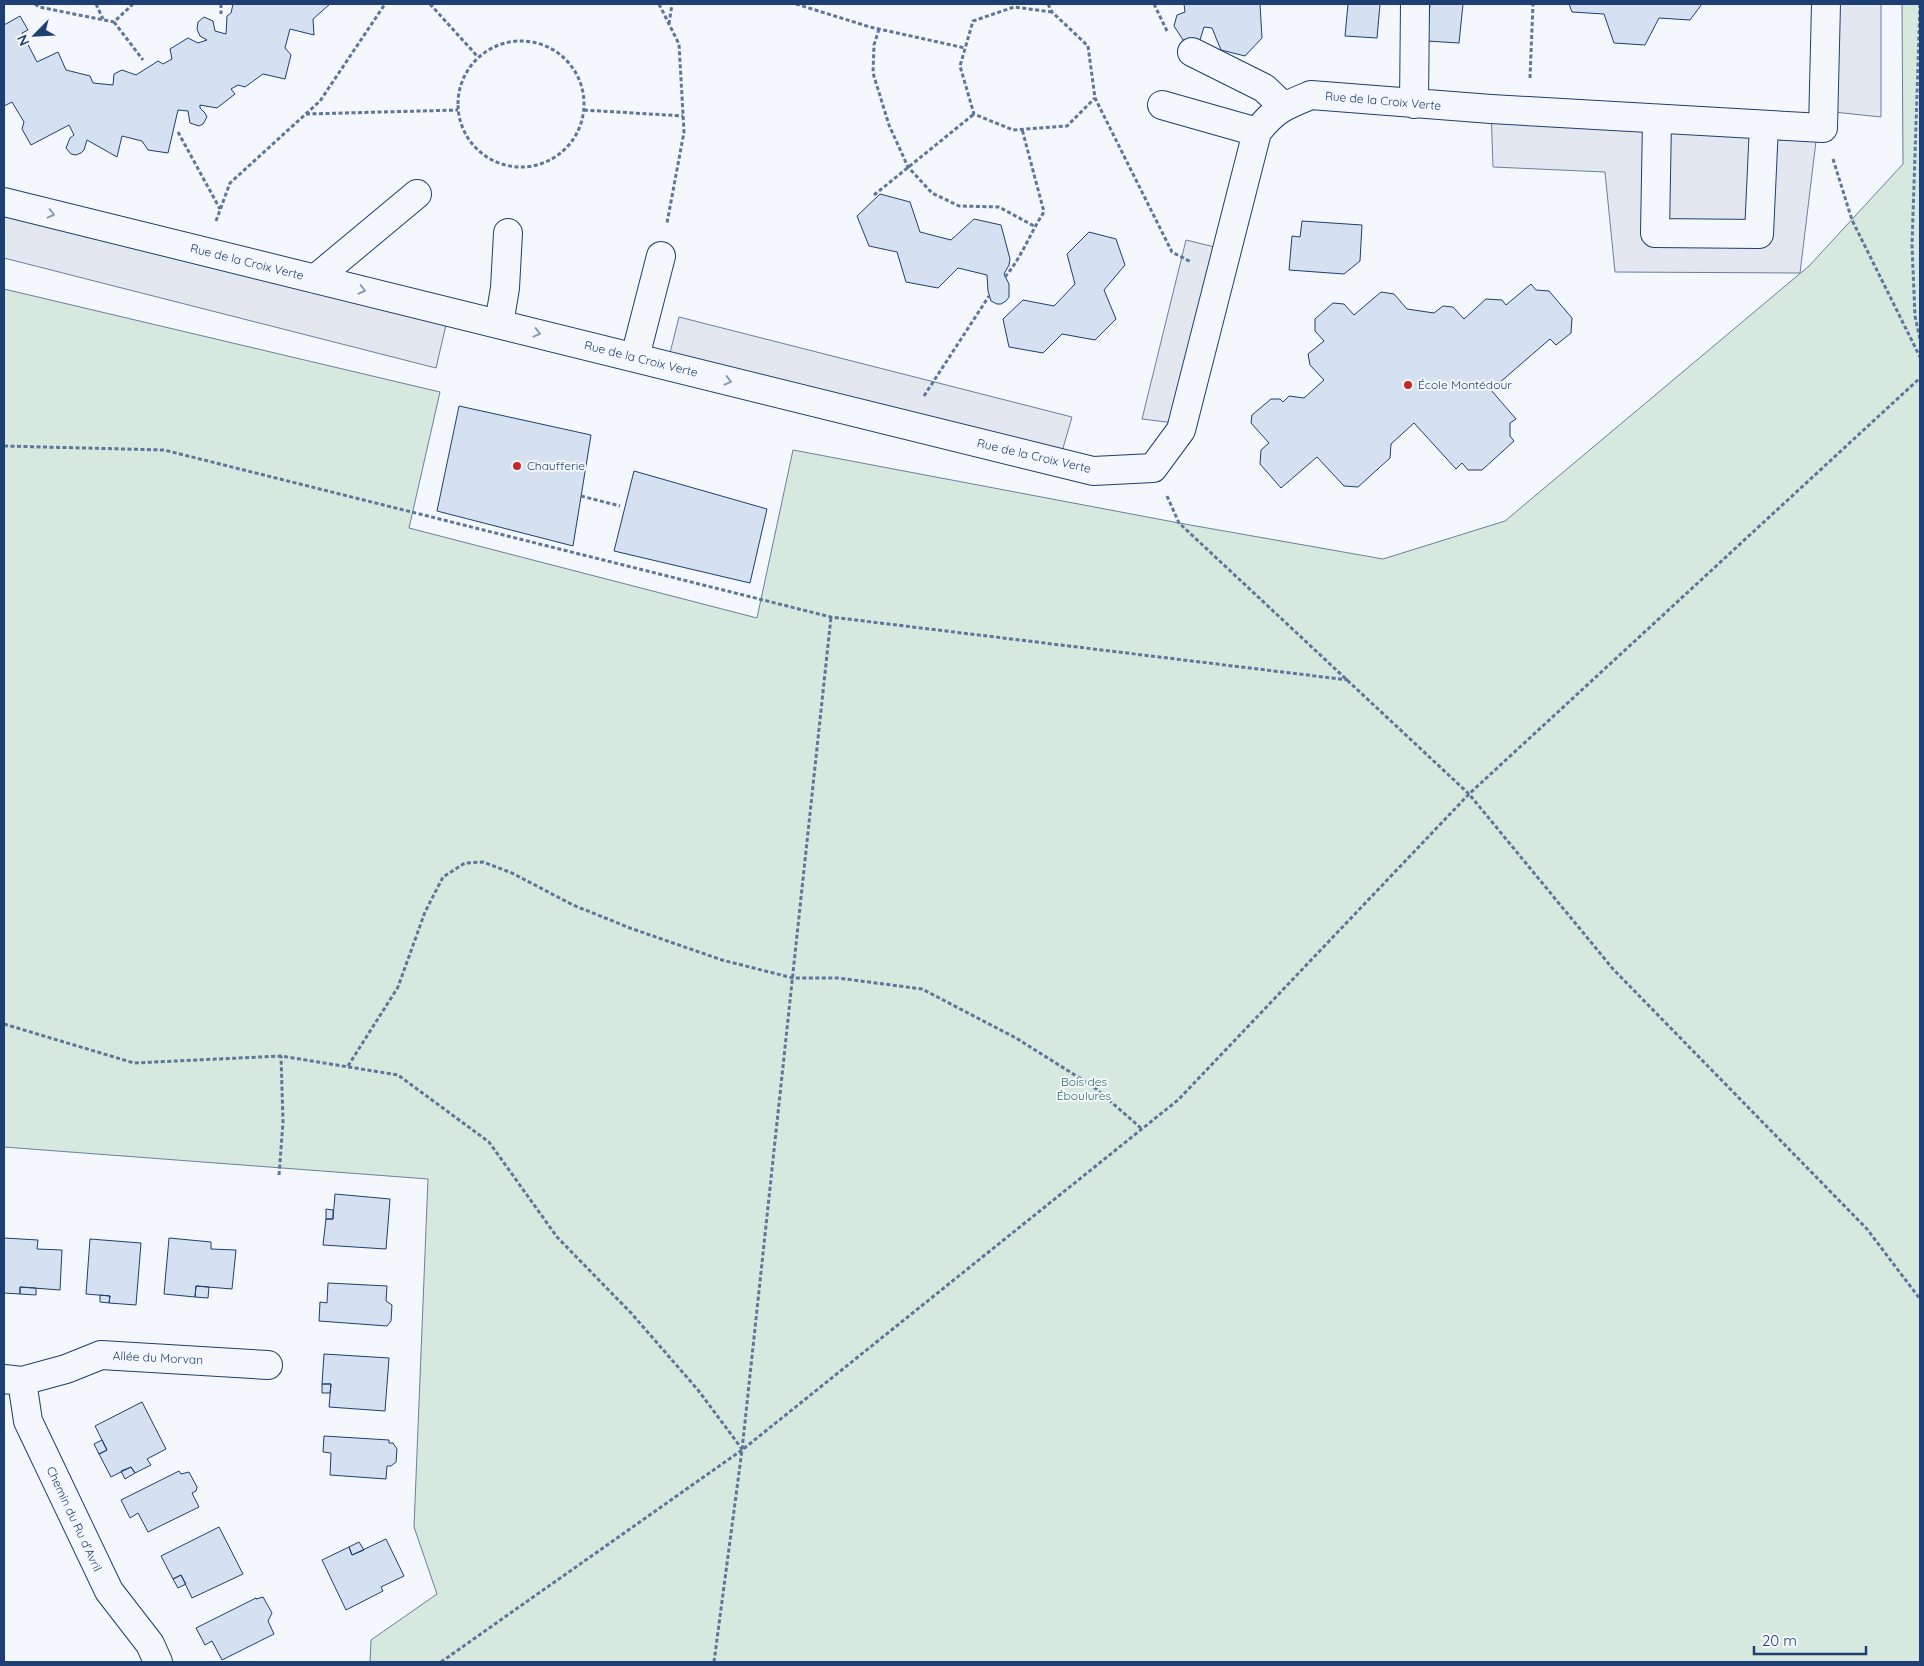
<svg xmlns="http://www.w3.org/2000/svg" width="1924" height="1666" viewBox="0 0 1924 1666" font-family="Quicksand,sans-serif">
<style>
.green{fill:#d7e8df;stroke:#687fa3}
.parking{fill:#e3e8f0;stroke:#687fa3}
.building{fill:#d5e0f0;stroke:#1d3f73}
.lines{fill:none;stroke-linecap:round;stroke-linejoin:round}
.minor-casing{stroke:#1d3f73;stroke-width:30}
.path{stroke:#5e769c;stroke-width:3;stroke-dasharray:4 2.5;stroke-linecap:butt}
.minor{stroke:#f4f7fb;stroke-width:28}
.oneway{stroke:#889bb7}
.poi-dot{fill:#c62828;stroke:#f4f7fb;stroke-width:2}
.labels{text-anchor:middle;stroke-width:4;stroke-linejoin:round;paint-order:stroke}
.street-label{font-size:12px;fill:#1d3f73;stroke:#f4f7fb}
.poi-label{font-size:12px;fill:#1d3f73;stroke:#f4f7fb;text-anchor:start}
.park-label{font-size:12px;fill:#2c6c60;stroke:#f4f7fb}
</style>
<rect width="100%" height="100%" fill="#f4f7fb"/>
<path class="green" d="M1902 4H1920V1662H370L371 1640 437 1594 414 1527 428 1179 4 1147V289L440 392 409 528 757 618 793 450 1179 523 1383 559 1505 521 1809 266 1903 164Z"/>
<path class="parking" d="M1826 4H1881V117L1824 111Z
M1491 109 1817 133 1800 273 1615 272 1605 172 1493 167Z
M4 202 449 312 436 368 4 258Z
M1186 240 1227 250 1182 424 1142 419Z
M679 317 1072 417 1059 462 667 365Z"/>
<path class="building" d="M233 4H330L313 19 314 35 290 29 285 48 291 55 285 79 263 74 245 87 238 85 231 89 235 94 217 108 200 105V108L205 113 207 117 203 124 199 126 190 123 188 111 178 110 168 153 148 150 142 141 122 136 117 157 87 140 84 150 81 153 76 155 71 154 66 148 70 138 74 135 69 125 31 145 22 129 24 122 12 102 4 106V25L20 16 28 30 22 33 37 62 58 52 66 70 90 76 93 83 113 85 114 74 122 70 136 75 158 61 163 64 172 59 170 49 188 38 198 43 207 40 200 36 197 29 198 22 204 17 213 21 215 31 226 34 227 16 231 13Z
M1184 4H1260L1262 38 1245 56 1221 50 1212 28 1204 27 1199 43 1183 40 1174 26 1177 15 1185 12Z
M1348 4H1380L1377 38 1345 36Z
M1430 4H1463L1459 43 1427 41Z
M1569 4H1702L1690 20 1659 18 1645 45 1614 43 1604 14 1572 12Z
M880 194 910 202 920 232 951 240 974 219 1001 225 1010 259 1009 265 1004 274 1009 284V297L1006 301 1001 304H997L991 301 988 291 987 275 958 268 938 288 906 282 897 252 869 246 857 216Z
M1302 221 1362 225 1360 261 1344 274 1289 270 1292 236 1300 237Z
M1089 232 1116 239 1125 265 1104 290 1116 319 1095 340 1062 334 1043 353 1009 347 1003 319 1023 300 1054 306 1075 284 1067 254Z
M1531 284 1536 290 1549 291 1572 318 1571 333 1556 345 1550 339 1491 390 1516 419 1510 423V436L1514 441 1482 470H1468L1462 463 1456 469 1414 423 1391 444 1390 458 1358 487 1344 486 1317 457 1281 488 1260 464 1261 450 1269 443 1251 423 1252 415 1271 399H1280L1283 402 1289 396 1304 398 1324 380 1310 365 1308 354 1324 341 1315 331V319L1333 303 1344 304 1354 315 1381 292 1394 294 1407 309 1434 313 1443 306 1453 307 1464 319 1486 299 1502 300 1506 305Z
M459 406 591 435 573 546 437 511Z
M634 471 767 509 750 583 614 551Z
M335 1194 390 1199 386 1249 323 1245 326 1219H333Z
M326 1209 333 1210V1219H326Z
M4 1238 38 1240 37 1249 62 1250 60 1290 20 1287V1294L4 1293Z
M169 1238 211 1242V1249L236 1250 232 1289 196 1286 195 1297 164 1294Z
M90 1239 141 1243 136 1305 109 1303 110 1296 86 1294Z
M328 1283 387 1286 386 1301 392 1305 391 1321 387 1326 319 1321 320 1302 327 1303Z
M196 1286 209 1287 208 1298 195 1297Z
M20 1287 36 1288V1295L20 1294Z
M100 1295 110 1296 109 1303 100 1302Z
M324 1354 389 1358 385 1411 329 1407 331 1384H322Z
M322 1384H331L330 1393H322Z
M142 1402 166 1449 147 1459 151 1465 135 1473 131 1467 111 1477 99 1454 107 1450 95 1426Z
M324 1436 389 1440V1443H393L397 1449 396 1462 391 1466H387L386 1479 330 1475 331 1453 323 1452Z
M102 1440 107 1450 99 1454 94 1444Z
M131 1467 135 1473 125 1479 121 1471Z
M179 1471 181 1474 189 1472 197 1487 196 1491 192 1493 199 1507 148 1532 138 1513 130 1518 121 1500Z
M219 1527 243 1574 192 1598 181 1575 173 1579 161 1556Z
M386 1539 404 1576 381 1587 383 1591 346 1610 322 1560 349 1547 352 1555Z
M359 1542 364 1550 352 1555 349 1547Z
M181 1575 186 1584 178 1588 173 1579Z
M263 1597 272 1613 268 1621 274 1634 222 1660 212 1641 205 1645 196 1628 256 1598V1599Z"/>
<g class="lines">
<defs>
<path id="minor" d="M1192 52 1264 88 1283 106
M1414 104 1415 4
M1162 105 1257 132
M1657 120 1655 233 1759 234 1764 125
M4 202 1093 471 1153 468 1181 430 1257 132C1275 109 1284 106 1311 95L1491 109 1823 128 1826 4
M315 279 417 194
M499 324 505 288 508 233
M635 357 661 256
M4 1379 22 1381 28 1421 109 1591 150 1644 158 1662
M22 1381 66 1369 101 1355 268 1365"/>
</defs>
<use href="#minor" class="minor-casing"/>
<path class="path" d="M35 4 39 7 114 22 133 4
M96 4 103 19
M221 4V14
M430 4 478 57
M659 4 679 44 684 132 667 223
M796 4 870 27 965 48
M1048 4 1052 12 1088 46 1095 98 1172 252 1191 262
M1154 4 1167 31
M1920 4 1912 245 1915 316 1920 339
M1052 12 1014 7 973 21 960 66 974 114 1013 130 1067 126 1095 98
M114 22 143 60
M669 24 672 4
M879 29 874 45 873 73 889 125 908 167 932 193 959 206 999 207 1034 226
M458 104a63 63 0 1 1 126 0a63 63 0 1 1-126 0Z
M1530 78 1533 4
M584 110 683 116
M306 114 458 110
M178 132 220 209
M1833 159 1852 220 1920 357
M874 195 974 114
M216 221 230 183 320 101 385 4
M1005 277C1022 257 1030 233 1044 212L1022 129
M924 396 989 296
M4 446 164 450 831 617 1348 680
M581 496 620 506
M1167 496 1179 523 1469 794 1613 969 1867 1229 1920 1299
M4 1024 134 1063 281 1056 398 1075 489 1142 557 1237 632 1314 698 1390 742 1449
M348 1066 398 987 425 912 443 877 465 863 483 862 512 873 573 905 630 928 722 960 793 978H838L922 989 1016 1038 1094 1087 1142 1129
M279 1175 283 1122 281 1056
M441 1662 742 1450 1178 1100 1469 794 1920 378
M714 1662 742 1450 831 617"/>
<use href="#minor" class="minor"/>
</g>
<defs><path id="oneway-chevron" d="M-2-3.5L2.5 0L-2 3.5" fill="none" stroke-width="1.6" stroke-linecap="round" stroke-linejoin="round" transform="scale(1.25)"/></defs>
<g class="oneway">
<use href="#oneway-chevron" transform="translate(51 214) rotate(14)"/>
<use href="#oneway-chevron" transform="translate(362 290) rotate(14)"/>
<use href="#oneway-chevron" transform="translate(537 333) rotate(14)"/>
<use href="#oneway-chevron" transform="translate(728 381) rotate(14)"/>
</g>
<g class="poi-dot">
<circle cx="1408" cy="385" r="5"/>
<circle cx="517" cy="466" r="5"/>
</g>
<g class="labels">
<g class="street-label">
<text transform="translate(1383 101) rotate(5)" y="4">Rue de la Croix Verte</text>
<text transform="translate(247 262) rotate(14)" y="4">Rue de la Croix Verte</text>
<text transform="translate(641 359) rotate(14)" y="4">Rue de la Croix Verte</text>
<text transform="translate(1034 456) rotate(13)" y="4">Rue de la Croix Verte</text>
<text transform="translate(158 1358) rotate(3)" y="4">Allée du Morvan</text>
<text transform="translate(74 1519) rotate(65)" y="4">Chemin du Ru d'Avril</text>
</g>
<g class="poi-label">
<text x="1418" y="389">École Montédour</text>
<text x="527" y="470">Chaufferie</text>
</g>
<g class="park-label">
<text x="1084" y="1086">Bois des<tspan x="1084" dy="14">Éboulures</tspan></text>
</g>
</g>
<rect width="1924" height="1666" fill="none" stroke="#1d3f73" stroke-width="10"/>
<g transform="translate(35 35) rotate(246)" stroke="#f4f7fb" stroke-width="4" paint-order="stroke">
<path d="M0-4L9 19L0 12L-9 19Z" fill="#1d3f73"/>
<text y="-8" font-size="14" font-weight="bold" text-anchor="middle" fill="#1d3f73">N</text>
</g>
<path d="M1754 1646v8h112v-8" fill="none" stroke="#1d3f73" stroke-width="2.5"/>
<text x="1762" y="1646" font-size="15" fill="#1d3f73" stroke="#f4f7fb" stroke-width="4" paint-order="stroke">20 m</text>
</svg>
